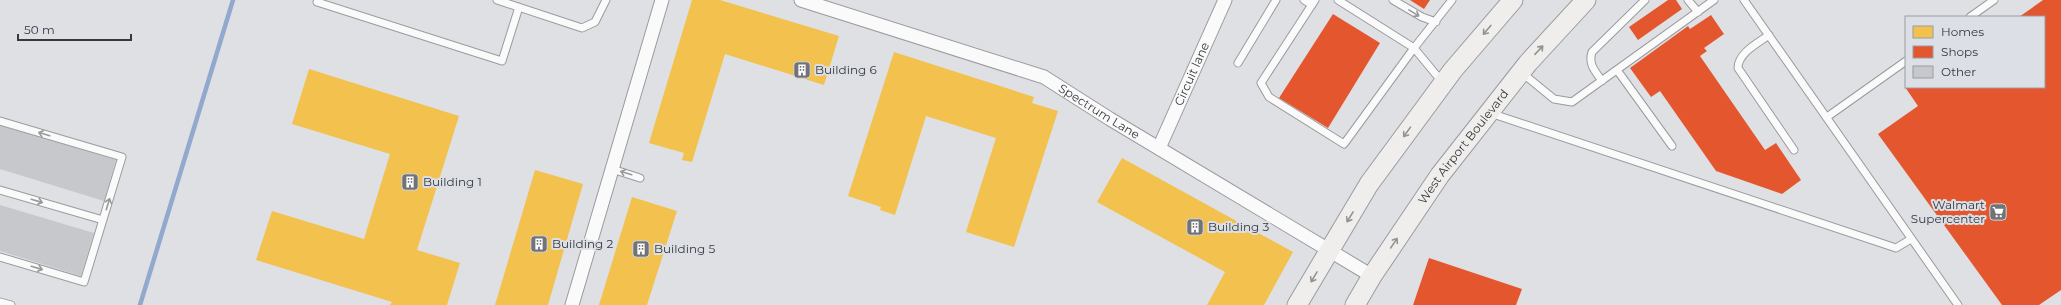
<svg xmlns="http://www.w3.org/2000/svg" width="2061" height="305" viewBox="0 0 2061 305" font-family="Montserrat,sans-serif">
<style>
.homes{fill:#f2c14e}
.shops{fill:#e4572e}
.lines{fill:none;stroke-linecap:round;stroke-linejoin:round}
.stream{stroke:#92a9cd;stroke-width:4.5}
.building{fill:#c6c8cb}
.service-casing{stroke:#9a9b9e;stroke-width:9}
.minor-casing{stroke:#9a9b9e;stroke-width:15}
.secondary-casing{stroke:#9a9b9e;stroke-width:21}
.service{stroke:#fafafb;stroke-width:7}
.minor{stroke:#fafafb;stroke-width:13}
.secondary{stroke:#f0eeec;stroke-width:19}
.oneway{stroke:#98999b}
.oneway2{stroke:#949394}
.labels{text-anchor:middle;stroke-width:4;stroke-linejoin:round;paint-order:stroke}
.poi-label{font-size:12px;fill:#37383b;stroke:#dcdfe6;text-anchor:start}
.street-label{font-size:12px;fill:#37383b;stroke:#dcdfe6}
</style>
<rect width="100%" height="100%" fill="#dee0e4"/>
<path class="homes" d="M692 0H720L839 36 824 85 725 54 692 162 682 160 684 153 649 143Z
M894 52 1034 97 1032 103 1058 111 1014 247 966 232 996 138 926 116 895 215 880 210 881 207 848 196Z
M309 69 459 116 417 250 460 263 447 305H390L392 302 256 260 272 211 364 239 390 154 292 124Z
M1122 158 1293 252 1264 305H1207L1225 272 1097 202Z
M535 170 583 184 548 305H495Z
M632 197 677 211 647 305H599Z"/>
<path class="shops" d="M1410 0H1430L1424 9Z
M1668 0H1676L1682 9 1638 40 1629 27Z
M2043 0H2061V290L2039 305H2002L1878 134 1918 106 1905 87H2044V17H2019Z
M1333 14 1380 43 1328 128 1279 98Z
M1711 15 1724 34 1704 48 1707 51 1700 56 1765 150 1776 143 1801 180 1782 194 1716 171 1660 91 1651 97 1630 68 1688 26 1690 29Z
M1429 258 1522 289 1516 305H1413Z"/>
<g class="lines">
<path class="stream" d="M140 305 233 0"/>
</g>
<path class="building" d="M0 125 116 160 104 201 0 169Z
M0 205 94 233 81 276 0 251Z"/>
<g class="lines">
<defs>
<path id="service" d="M318 0 317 2 502 61 519 7
M497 0 582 28 595 22 606 0
M1304 0 1312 5
M1315 0 1261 83 1269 97 1344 144 1414 48 1452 0
M1338 0 1414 48 1443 83
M1393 0 1422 17 1436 22
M1688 0 1698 12
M1744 0 1958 305
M1970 17 1994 0
M1769 35C1758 43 1738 53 1738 68L1794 150
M1238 63 1276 0
M1617 70 1672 146
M1521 72 1554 99 1572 102 1714 0
M1602 81C1595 71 1588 64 1592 52L1645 0
M1490 113 1896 248 1911 239
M1827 117 1906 61
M0 121 122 157 84 282 0 257
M612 169 640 178
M0 190 103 220
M0 302 11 305"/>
<g id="minor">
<path id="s1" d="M801 0 1044 77 1110 119 1372 276"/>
<path id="s2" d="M1159 148 1225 0"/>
<path d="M572 305 662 0"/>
</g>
<g id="secondary">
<path d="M1297 305 1369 184 1453 70 1513 0"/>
<path id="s3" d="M1355 305 1372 276 1440 175 1528 63 1586 0"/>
</g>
</defs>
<use href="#service" class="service-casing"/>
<use href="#minor" class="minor-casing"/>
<use href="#secondary" class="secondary-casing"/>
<use href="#service" class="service"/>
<use href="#minor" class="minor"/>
<use href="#secondary" class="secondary"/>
</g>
<defs><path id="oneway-shaft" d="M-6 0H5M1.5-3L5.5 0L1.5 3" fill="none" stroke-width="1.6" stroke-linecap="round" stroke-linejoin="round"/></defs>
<g class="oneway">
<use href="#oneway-shaft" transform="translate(1414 13) rotate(31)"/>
<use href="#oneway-shaft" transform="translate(44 134) rotate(-163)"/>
<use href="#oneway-shaft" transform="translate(626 173) rotate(-163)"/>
<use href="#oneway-shaft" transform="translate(37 201) rotate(16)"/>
<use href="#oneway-shaft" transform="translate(108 204) rotate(-73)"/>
<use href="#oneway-shaft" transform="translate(37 268) rotate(16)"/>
</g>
<g class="oneway2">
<use href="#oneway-shaft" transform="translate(1487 30) rotate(130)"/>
<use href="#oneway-shaft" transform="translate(1539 50) rotate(-47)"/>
<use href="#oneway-shaft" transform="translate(1407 132) rotate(126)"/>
<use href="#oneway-shaft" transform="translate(1350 217) rotate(121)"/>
<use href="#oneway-shaft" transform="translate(1394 243) rotate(-56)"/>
<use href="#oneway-shaft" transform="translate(1314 277) rotate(121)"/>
</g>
<defs>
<symbol id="building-square" viewBox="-11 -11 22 22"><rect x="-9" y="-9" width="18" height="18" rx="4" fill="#717376" stroke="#dcdfe6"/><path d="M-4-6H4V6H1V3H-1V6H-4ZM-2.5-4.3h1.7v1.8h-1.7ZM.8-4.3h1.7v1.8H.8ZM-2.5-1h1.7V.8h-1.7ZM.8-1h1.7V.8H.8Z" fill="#fff"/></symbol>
<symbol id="supermarket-square" viewBox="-11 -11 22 22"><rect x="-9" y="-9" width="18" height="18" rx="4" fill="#717376" stroke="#dcdfe6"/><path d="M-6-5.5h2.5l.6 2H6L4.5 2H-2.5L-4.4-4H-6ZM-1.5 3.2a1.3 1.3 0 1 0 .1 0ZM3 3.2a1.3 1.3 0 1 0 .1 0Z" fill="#fff"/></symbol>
</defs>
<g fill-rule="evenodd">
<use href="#building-square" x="792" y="60" width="20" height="20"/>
<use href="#building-square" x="400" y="172" width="20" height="20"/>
<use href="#supermarket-square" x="1988" y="202" width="20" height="20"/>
<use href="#building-square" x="1185" y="217" width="20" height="20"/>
<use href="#building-square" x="529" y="234" width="20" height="20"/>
<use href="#building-square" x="631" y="239" width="20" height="20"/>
</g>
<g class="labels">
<g class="poi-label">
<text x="815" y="74">Building 6</text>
<text x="423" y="186">Building 1</text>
<text x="1985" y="209" text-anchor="end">Walmart<tspan x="1985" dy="14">Supercenter</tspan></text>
<text x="1208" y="231">Building 3</text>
<text x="552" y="248">Building 2</text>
<text x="654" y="253">Building 5</text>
</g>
<g class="street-label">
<text dy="4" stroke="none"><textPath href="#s2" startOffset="81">Circuit lane</textPath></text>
<text dy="4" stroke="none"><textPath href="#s1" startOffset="320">Spectrum Lane</textPath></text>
<text dy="4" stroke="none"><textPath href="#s3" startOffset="192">West Airport Boulevard</textPath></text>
</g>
</g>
<rect x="1905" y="16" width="140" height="72" fill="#dcdfe6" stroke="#9a9ca2"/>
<rect x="1913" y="26" width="20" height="12" fill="#f2c14e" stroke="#9a9ca2"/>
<text x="1941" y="36" font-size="12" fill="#37383b">Homes</text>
<rect x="1913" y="46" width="20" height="12" fill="#e4572e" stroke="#9a9ca2"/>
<text x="1941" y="56" font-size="12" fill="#37383b">Shops</text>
<rect x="1913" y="66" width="20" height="12" fill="#c6c8cb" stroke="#9a9ca2"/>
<text x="1941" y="76" font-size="12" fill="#37383b">Other</text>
<path d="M18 34v6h113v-6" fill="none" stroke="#37383b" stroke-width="2"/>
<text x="24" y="34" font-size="12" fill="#37383b" stroke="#dcdfe6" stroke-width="3" paint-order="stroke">50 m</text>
</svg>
